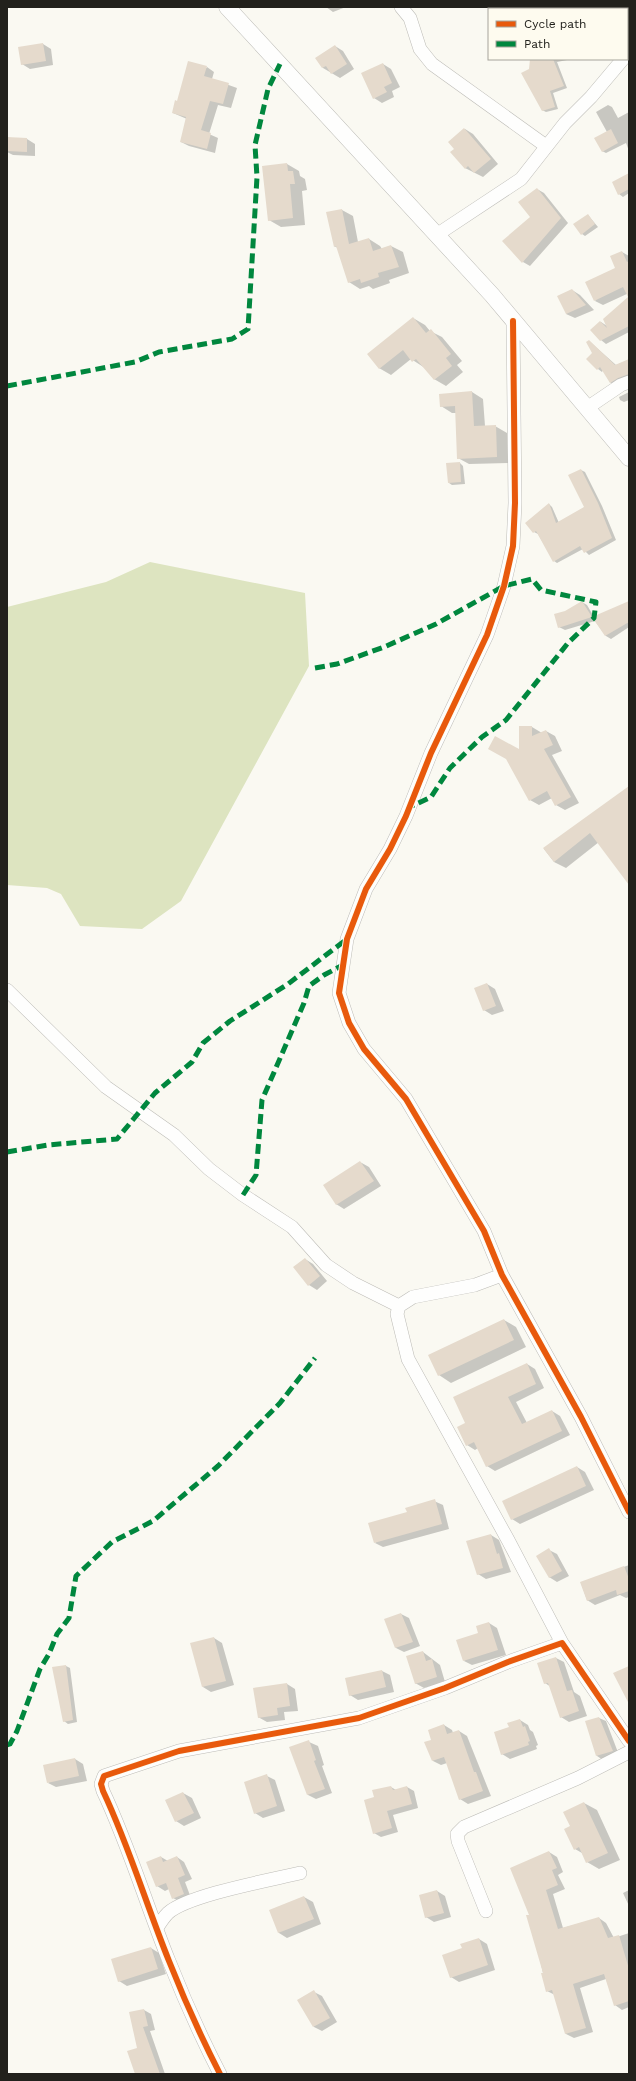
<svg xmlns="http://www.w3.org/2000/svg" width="636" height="2081" viewBox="0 0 636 2081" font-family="'Work Sans',sans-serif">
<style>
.green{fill:#dde4c0}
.shadow{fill:#0003}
.building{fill:#e5dacc}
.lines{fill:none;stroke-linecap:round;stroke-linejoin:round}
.minor-casing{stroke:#bdbcb7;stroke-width:14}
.tertiary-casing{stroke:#bdbcb7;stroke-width:17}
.minor{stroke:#fefefd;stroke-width:13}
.tertiary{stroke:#fefefd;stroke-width:16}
.quiet{stroke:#00873e;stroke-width:5;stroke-dasharray:10 5;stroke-linecap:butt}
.cycleway-casing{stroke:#fefbef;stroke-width:8}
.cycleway{stroke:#e8590c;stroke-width:6}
</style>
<rect width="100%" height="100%" fill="#faf9f2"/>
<path class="green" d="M150 562 305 593 309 666 181 901 142 929 80 926 61 894 47 888 7 885V607L106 582Z"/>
<path class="shadow" d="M326 7H346L333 12Z
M43 44 51 49 53 65 30 69 22 64Z
M335 46 343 51 354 69 340 78 323 68 317 58Z
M531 59H572L557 62 567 88 553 93 558 109 546 112 542 110 530 70Z
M383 64 391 69 400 87 392 91 394 97 382 103 374 98Z
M207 67 214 72 212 79 237 88 231 108 218 105 209 134 218 138 215 153 189 146 181 142 187 119 173 113 178 102Z
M608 105 612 107 618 118 629 112V151L626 143 606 153 602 151 607 132 596 112Z
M465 129 473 134 498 164 483 177 465 168 456 149Z
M7 138 27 139 35 144V156L13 155 7 152Z
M287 164 299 171 300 176 305 179 307 190 302 191 305 225 281 227 269 220Z
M629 174V193L623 197 619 194Z
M537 189 544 193 568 223 530 266 523 262Z
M342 210 353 216 358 242 369 239 380 246 382 249 391 246 403 252 409 273 389 280 390 283 373 289 369 286 360 289 349 282 338 248 334 246Z
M588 215 598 227 585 236 582 234Z
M622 252 629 256V293L603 305 595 301 616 269Z
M572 290 580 295 594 310 575 318 566 314Z
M629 297V332L606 344 601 340V322L607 326Z
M413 318 425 325 430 331 442 337 462 361 457 365 463 372 446 386 434 379 425 368 411 359 391 375 379 368Z
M589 341 616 365 629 360V377L614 385 610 382 603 370 602 372 598 369 588 359 593 354Z
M472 392 483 399 485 426H495L507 433 508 463 469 464 458 458 456 413H452L441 406Z
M629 392V400L624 402 620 400 619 397Z
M460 463 463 466 465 484 452 485 449 483Z
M581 470 585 472 602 506 616 540 589 555 583 549 557 563 554 561 538 534 534 532 549 504 552 507 559 523 585 507Z
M582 602 587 605 594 617 629 603V627L611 639 606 636 595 621 565 630 559 627 566 612Z
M532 727 542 733 546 731 555 736 562 751 552 755 579 803 565 810 556 805 552 798 539 805 530 800 520 751Z
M629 787V879L599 842 566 868 554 862 544 849Z
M487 984 495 989 504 1011 492 1015 484 1010Z
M360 1162 369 1167 381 1186 344 1209 336 1204Z
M305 1259 313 1264 327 1281 317 1290 309 1285Z
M504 1320 516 1327 526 1347 451 1383 439 1375Z
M527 1364 535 1369 544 1388 516 1402 527 1423 552 1411 560 1416 570 1435 495 1471 487 1466 478 1448 475 1450 467 1445 466 1424Z
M577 1467 585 1472 594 1490 520 1524 512 1519Z
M434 1501 443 1505 449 1529 383 1547 375 1543 408 1513Z
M491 1535 499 1540 511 1572 486 1579 478 1574Z
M549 1550 557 1554 569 1576 557 1582 549 1577Z
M629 1565V1597L626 1598 620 1595 595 1605 587 1600 581 1583Z
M401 1614 409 1618 420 1646 404 1652 396 1648Z
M489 1623 497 1628 506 1655 472 1665 464 1661 479 1633Z
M214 1638 222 1643 234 1685 211 1692 203 1687Z
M423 1652 440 1665 445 1682 424 1688 415 1683Z
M556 1658 564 1662 574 1692 580 1696 587 1716 569 1722 561 1717 551 1687 545 1683Z
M66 1666 70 1668 77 1722 68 1724 64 1721Z
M382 1671 390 1675 394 1692 358 1700 350 1695Z
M287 1684 295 1689 298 1711 284 1712 285 1720 267 1722 258 1717Z
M599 1718 606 1721 619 1755 603 1760 597 1756Z
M520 1720 528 1725 530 1730 533 1732 538 1745 536 1746 537 1749 510 1759 502 1754 510 1728Z
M444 1725 452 1730 453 1733 459 1731 467 1736 491 1796 468 1804 460 1799 447 1763 441 1765 433 1761 432 1740Z
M309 1742 318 1746 324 1765 322 1766 332 1793 316 1799 308 1795Z
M75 1759 83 1764 87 1781 56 1787 48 1783Z
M267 1776 275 1780 285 1811 263 1818 255 1813Z
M391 1787 396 1790 407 1787 414 1791 418 1808 393 1815 398 1832 381 1837 374 1833 375 1798Z
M183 1793 192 1798 201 1818 184 1826 176 1821 166 1801Z
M584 1803 597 1810 620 1860 599 1869 587 1862 582 1853 575 1849 571 1827Z
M549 1852 557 1857 563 1872 558 1875 565 1889 553 1894 563 1928 599 1918 606 1923 614 1938 629 1933V2007L622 2010 615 2005 606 1979 580 1988 593 2032 574 2038 566 2034 555 1995 547 1991 530 1915Z
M161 1857 168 1861 177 1857 184 1862 192 1879 185 1882 191 1898 181 1902 173 1898 169 1889 165 1891 157 1886Z
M629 1890V1906L623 1893Z
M437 1891 445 1896 451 1917 434 1922 426 1917Z
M304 1897 313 1902 321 1924 287 1938 279 1933 270 1911Z
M479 1939 487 1944 495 1970 459 1982 451 1977 463 1948Z
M151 1948 159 1953 166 1974 127 1986 119 1981Z
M314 1992 322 1996 337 2022 322 2031 314 2027Z
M144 2010 151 2014 155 2030 150 2031 165 2074H136L138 2049 130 2013Z"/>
<path class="building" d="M43 43 46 61 21 65 18 47Z
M335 45 347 64 331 74 326 66 322 68 315 58Z
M530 59H553L564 86 550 91 555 107 542 111 521 73 529 69Z
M188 61 207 66 204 76 229 83 223 104 210 101 201 130 211 133 207 149 180 142 186 117 172 113 175 100 177 101Z
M383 63 392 83 384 87 387 92 373 99 361 73Z
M464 128 491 159 474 173 468 166 465 169 450 152 454 149 448 142Z
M611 129 618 143 602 152 594 138Z
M7 137 27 138V152L7 151Z
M287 163 288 171H293L295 184H290L293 218 268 221 262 166Z
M629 173V189L618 195 612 182Z
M537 188 561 218 522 263 502 241 530 217 518 202Z
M342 209 349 244 369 238 373 251 391 245 399 267 378 273 379 277 361 283 360 279 348 283 336 246 334 247 326 212Z
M588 214 595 224 581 235 573 224Z
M622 251 627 262 629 261V326L600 341 590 330 600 321 607 328 603 319 628 297 623 287 594 301 585 282 615 268 610 256Z
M572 289 586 305 566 314 557 296Z
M413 317 426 333 431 329 451 354 446 358 452 366 434 380 416 359 412 362 403 350 379 369 367 354Z
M589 340 615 365 629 359V374L618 378 610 383 600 367 597 370 586 359 592 353 586 342Z
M472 391 474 426 496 425 497 457 457 459 455 406 440 407 439 394Z
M460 462 461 482 448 483 446 463Z
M581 469 598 503 612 538 584 553 580 546 553 562 536 531 533 533 525 523 549 503 556 523 584 507 568 475Z
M582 601 592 617 629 601V622L605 636 592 617 558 628 554 614 565 611Z
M519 726H532V736L546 730 553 745 544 749 571 797 555 806 547 791 529 801 506 759 488 749 495 736 519 749Z
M629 786V885L590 833 554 862 543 848Z
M487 983 496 1006 483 1011 474 988Z
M360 1161 374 1181 336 1205 323 1185Z
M305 1258 320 1276 308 1286 293 1267Z
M504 1319 514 1340 438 1376 428 1355Z
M527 1363 536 1384 508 1397 522 1424 552 1410 562 1431 486 1467 474 1442 466 1446 457 1427 465 1423 453 1397Z
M577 1466 586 1486 511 1520 502 1501Z
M435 1499 442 1524 374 1543 368 1523 407 1512 405 1508Z
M491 1534 497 1554 499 1553 503 1568 477 1575 466 1541Z
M549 1548 562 1571 549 1578 536 1556Z
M624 1566 629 1579V1591L617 1595 616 1590 587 1601 580 1582Z
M401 1613 413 1642 395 1648 384 1619Z
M489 1622 498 1650 463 1661 456 1640 478 1633 476 1626Z
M214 1637 226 1681 202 1687 190 1643Z
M423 1651 426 1661 432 1659 437 1677 415 1684 406 1656Z
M556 1657 567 1691 572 1690 579 1711 560 1718 548 1683 544 1684 537 1663Z
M66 1665 73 1720 63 1722 52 1667Z
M629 1666V1704L613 1673Z
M382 1670 386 1687 349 1696 345 1678Z
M287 1683 290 1706 277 1708 278 1715 258 1718 253 1688Z
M599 1717 613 1751 596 1756 585 1721Z
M520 1719 523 1727 525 1726 530 1741 528 1742 529 1745 501 1755 494 1732 509 1727 507 1723Z
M444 1724 447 1734 459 1730 474 1772H476L483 1791 459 1800 444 1757 432 1761 424 1742 431 1740 428 1730Z
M309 1740 316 1760 314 1761 325 1789 307 1795 289 1747Z
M75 1758 79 1776 47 1783 43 1765Z
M267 1774 277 1806 254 1814 244 1782Z
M391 1786 393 1790 407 1786 412 1804 387 1811 392 1828 373 1834 364 1800 374 1797 372 1790Z
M183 1792 194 1813 175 1822 165 1800Z
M584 1802 608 1853 586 1863 579 1847 574 1850 564 1829 570 1826 563 1812Z
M549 1851 557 1868 552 1870 558 1885 546 1890 558 1929 599 1917 608 1938 619 1935 629 1969V2001L614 2006 604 1974 573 1984 586 2028 565 2034 552 1990 546 1992 541 1973H543L526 1915H529L510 1868Z
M161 1856 163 1862 177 1856 185 1875 178 1878 184 1894 172 1899 166 1883 156 1887 146 1862Z
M437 1890 444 1913 425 1918 419 1895Z
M304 1896 314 1919 278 1933 269 1910Z
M479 1938 488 1965 450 1978 442 1955 462 1948 460 1944Z
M151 1947 158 1969 118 1982 111 1959Z
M314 1990 330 2018 313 2027 297 2000Z
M144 2009 148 2026 143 2027 160 2074H135L127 2051 137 2048 129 2012Z"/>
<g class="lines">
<defs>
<path id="minor" d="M401 7 410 18 420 49 432 64 546 146
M438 234 521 179 565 123 591 97 623 59
M513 321 515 503 513 546 504 586 487 635 431 753 406 816 390 849 366 889 347 939 339 993 349 1023 364 1049 406 1099 484 1231 502 1275 581 1417 629 1512
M587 408 621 385 629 382
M7 990 106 1087 174 1135 209 1169 243 1195 292 1227 326 1265 353 1283 399 1306
M502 1275 475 1285 413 1297 399 1306 397 1314 408 1359 508 1540 562 1643
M486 1911 458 1841 457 1834 464 1827 578 1778 629 1752
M157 1928C160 1923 164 1917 168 1913 188 1895 271 1880 300 1873
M220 2074C201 2037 184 1999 169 1961 146 1904 129 1846 103 1791L101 1784 104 1776 179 1751 359 1718 445 1688 508 1662 562 1643 629 1741"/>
<path id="tertiary" d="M227 7 492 295 629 458"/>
</defs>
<use href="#minor" class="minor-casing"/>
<use href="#tertiary" class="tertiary-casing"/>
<use href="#minor" class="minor"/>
<use href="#tertiary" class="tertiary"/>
<path class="quiet" d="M7 386 135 362 159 352 232 339 248 329 257 177 255 145 268 89 280 64
M315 668 337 664 384 647 436 624 504 586 532 579 541 590 596 602 594 618 568 643 506 720 482 737 450 768 431 797 410 807
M7 1152 48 1145 117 1139 155 1093 192 1062 203 1043 230 1021 288 984 347 939
M243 1195 256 1175 262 1100 304 1003 309 986 324 975 343 965
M7 1745 10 1744 17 1731 40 1669 49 1654 57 1634 69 1618 76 1576 112 1542 153 1521 218 1466 280 1403 315 1358"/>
<defs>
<path id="cycleway" d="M513 321 515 503 513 546 504 586 487 635 431 753 406 816 390 849 366 889 347 939 339 993 349 1023 364 1049 406 1099 484 1231 502 1275 581 1417 629 1512
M220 2074C201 2037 184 1999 169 1961 146 1904 129 1846 103 1791L101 1784 104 1776 179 1751 359 1718 445 1688 508 1662 562 1643 629 1741"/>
</defs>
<use href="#cycleway" class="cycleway-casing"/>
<use href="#cycleway" class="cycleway"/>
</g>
<rect width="636" height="2081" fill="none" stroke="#22211c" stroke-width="16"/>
<rect x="488" y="8" width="140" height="52" fill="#fefbef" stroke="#a6a49b"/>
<rect x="496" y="21" width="20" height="6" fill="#e8590c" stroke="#a6a49b"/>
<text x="524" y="28" font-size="12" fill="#22211c">Cycle path</text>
<rect x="496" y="41" width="20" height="6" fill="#00873e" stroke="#a6a49b"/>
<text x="524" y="48" font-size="12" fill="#22211c">Path</text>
</svg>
